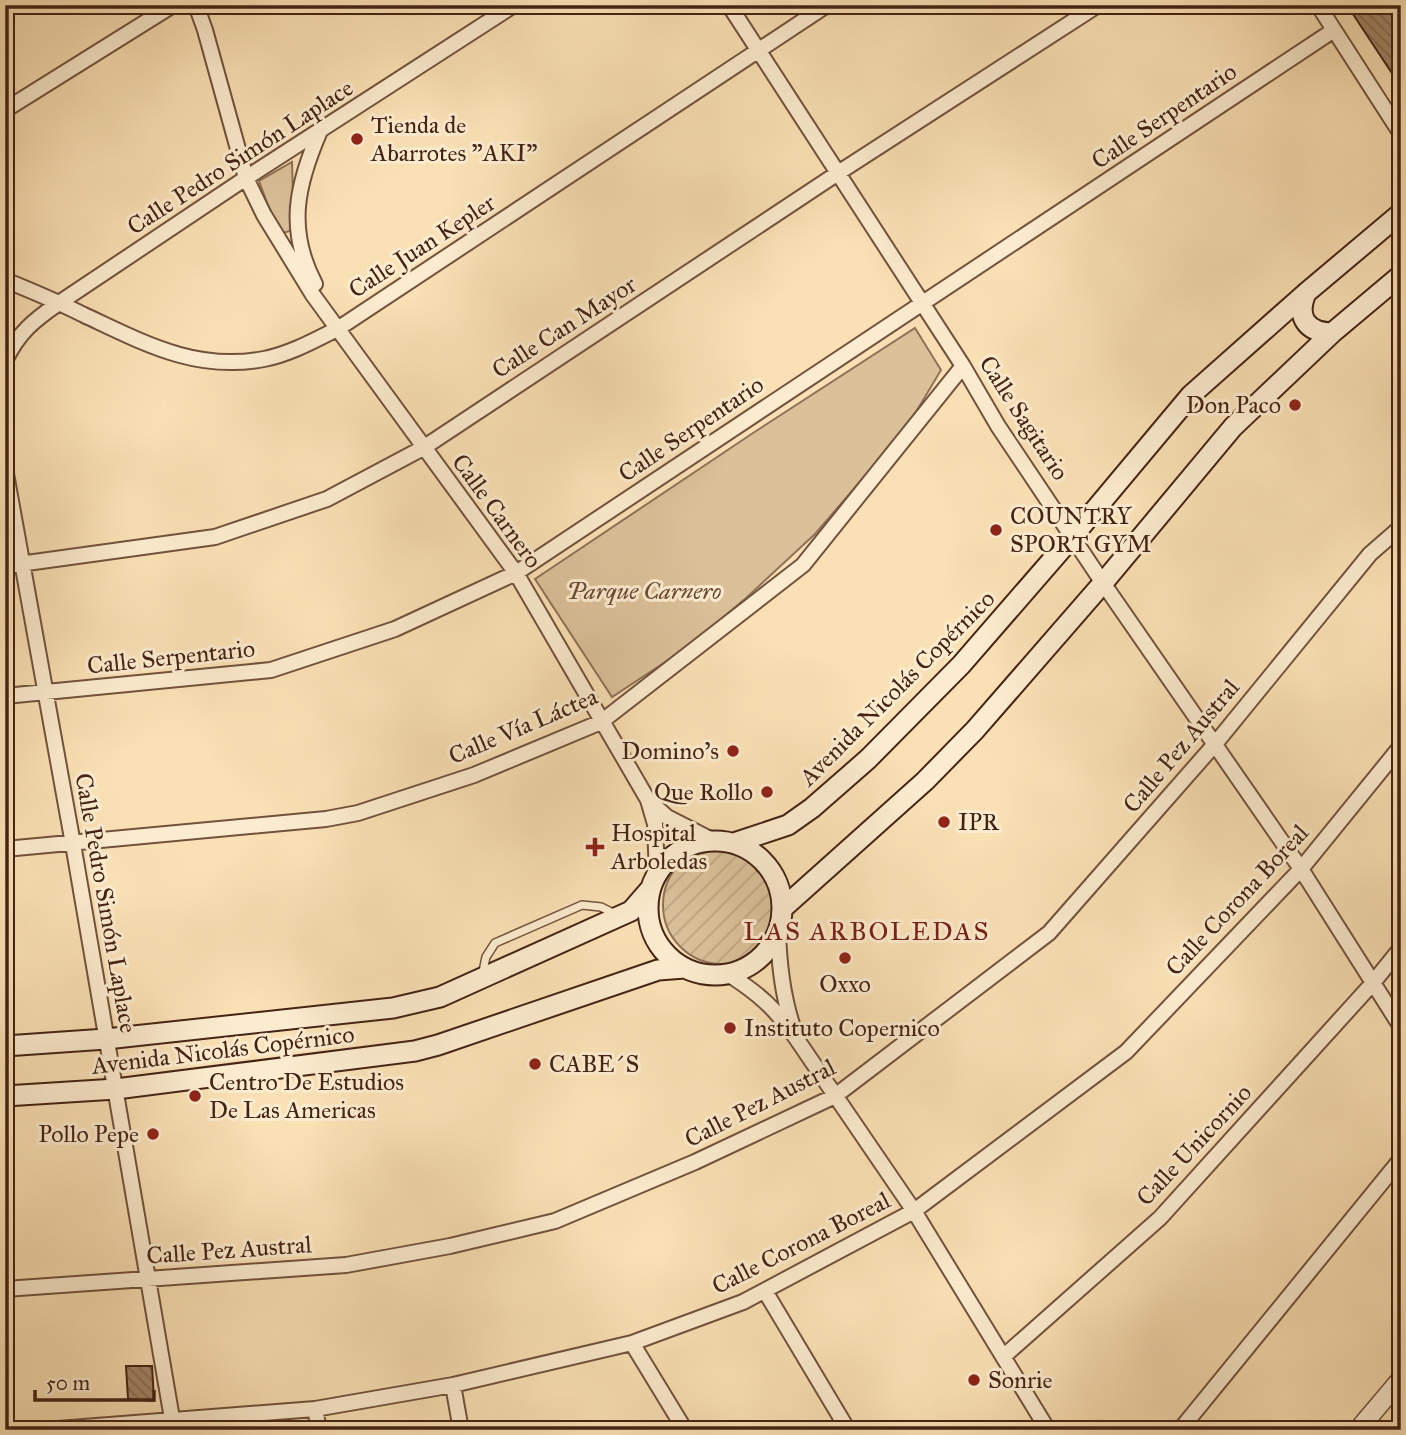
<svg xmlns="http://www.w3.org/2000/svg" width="1406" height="1435" viewBox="0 0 1406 1435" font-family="'IM FELL Great Primer',serif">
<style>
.green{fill:#dbc19a;stroke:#907258;stroke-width:2}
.garden{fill:url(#garden-furrows);stroke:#907258;stroke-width:2}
.building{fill:url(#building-back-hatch);stroke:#442315;stroke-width:2}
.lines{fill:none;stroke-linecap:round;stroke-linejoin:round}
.service-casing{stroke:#72523d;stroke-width:10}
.minor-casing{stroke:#72523d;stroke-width:18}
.tertiary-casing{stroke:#72523d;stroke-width:21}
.secondary-casing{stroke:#442315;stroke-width:23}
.service{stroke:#fceccf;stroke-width:7}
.minor{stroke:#fceccf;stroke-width:14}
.tertiary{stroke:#fceccf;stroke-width:18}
.secondary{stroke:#fceccf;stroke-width:19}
.poi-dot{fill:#8f2418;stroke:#fceccf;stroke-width:2.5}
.labels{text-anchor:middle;stroke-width:6;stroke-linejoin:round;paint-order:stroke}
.street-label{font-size:24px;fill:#442315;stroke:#fceccf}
.poi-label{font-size:24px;fill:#442315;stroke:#fceccf;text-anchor:start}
.park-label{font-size:24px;font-style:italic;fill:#6a4a36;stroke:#fceccf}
.neighbourhood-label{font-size:26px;letter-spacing:2px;fill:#7a1f14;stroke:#fceccf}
</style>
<defs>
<pattern id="garden-furrows" width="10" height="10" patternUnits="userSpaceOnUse" patternTransform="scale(1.75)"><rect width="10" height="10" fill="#dbc19a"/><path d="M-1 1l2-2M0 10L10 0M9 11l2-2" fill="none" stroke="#bda684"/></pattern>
<pattern id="building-back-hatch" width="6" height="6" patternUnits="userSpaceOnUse" patternTransform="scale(1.75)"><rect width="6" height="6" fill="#a38668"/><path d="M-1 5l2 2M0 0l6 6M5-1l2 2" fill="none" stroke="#866d54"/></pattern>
</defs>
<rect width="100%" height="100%" fill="#fae1b5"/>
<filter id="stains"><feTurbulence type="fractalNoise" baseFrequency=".00286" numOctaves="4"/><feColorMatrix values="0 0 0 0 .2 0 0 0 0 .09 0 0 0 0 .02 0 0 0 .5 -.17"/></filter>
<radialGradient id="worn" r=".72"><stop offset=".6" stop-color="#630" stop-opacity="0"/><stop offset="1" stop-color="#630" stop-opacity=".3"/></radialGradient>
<path class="green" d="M292 162 294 229 279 235 259 181Z
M915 328 941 370 907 427 815 534 746 598 688 647 612 697 535 579 753 433Z"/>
<path class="garden" d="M663 905a59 59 0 1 1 118 0a59 59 0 1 1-118 0Z"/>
<path class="building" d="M1347 5H1401V87Z
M126 1366H152L154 1401 128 1399Z"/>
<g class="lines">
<defs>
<path id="service" d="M482 976 486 957 495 943 582 905 601 907 615 914"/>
<path id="minor" d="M196 5 205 30 246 178 264 215 313 295 516 573 648 800 655 824 657 875
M729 5 963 366 998 426 1103 583 1301 869 1401 1027
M1318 5 1401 134
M5 110 173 5
M5 280C32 291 58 302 84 315 144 343 196 372 264 359 290 354 315 340 339 328L827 5
M315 284C286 229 297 184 320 131
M5 361C18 333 34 320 59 303L246 178 514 5
M5 468 73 844 174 1430
M5 566 215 537 327 499 423 448 838 173 1098 5
M5 696 271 670 395 629 516 573 1334 30
M649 801 667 817 712 840
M5 849 326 819 358 813 474 775 601 722 803 565 963 366
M778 931C779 964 782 993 792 1024
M728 974C758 993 776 1009 796 1038L914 1211 1048 1430
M5 1289 346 1265 450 1246 555 1221 695 1162 835 1096 1049 933 1215 744 1370 554 1401 527
M765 1291 848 1430
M632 1343 685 1430
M1003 1357 1160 1218 1372 984 1401 948
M453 1385 461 1430
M315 1409 319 1430
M45 1430 315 1409 453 1385 632 1343 743 1302 914 1211 1126 1052 1301 869 1401 746
M1180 1430 1401 1159"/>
<path id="tertiary" d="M1358 1430 1401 1379"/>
<path id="secondary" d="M1306 293C1296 317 1306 332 1332 333
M648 908a67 67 0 1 1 134 0a67 67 0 1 1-134 0Z
M734 843 788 825 812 808 868 759 961 665 1073 536 1191 395 1306 293 1401 213
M782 909 925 781 975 730 1103 583 1233 427 1332 333 1401 275
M5 1046 106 1039 393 1008 440 997 631 911 651 888
M5 1096 116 1089 415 1051 438 1045 658 970 685 968"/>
</defs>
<use href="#service" class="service-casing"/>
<use href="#minor" class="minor-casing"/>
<use href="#tertiary" class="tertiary-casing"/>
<use href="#secondary" class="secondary-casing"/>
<use href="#service" class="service"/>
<use href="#minor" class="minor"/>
<use href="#tertiary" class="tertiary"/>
<use href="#secondary" class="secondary"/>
</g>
<g class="poi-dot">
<circle cx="357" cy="139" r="7"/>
<circle cx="1295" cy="405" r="7"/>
<circle cx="996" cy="530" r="7"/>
<circle cx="733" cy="751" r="7"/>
<circle cx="767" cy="792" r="7"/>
<circle cx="944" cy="822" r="7"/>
<path d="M591.5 836.5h7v7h7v7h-7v7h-7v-7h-7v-7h7z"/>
<circle cx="845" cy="958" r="7"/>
<circle cx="730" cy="1028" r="7"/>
<circle cx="535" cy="1064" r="7"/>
<circle cx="195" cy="1096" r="7"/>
<circle cx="153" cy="1134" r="7"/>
<circle cx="974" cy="1380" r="7"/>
</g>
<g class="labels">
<g class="street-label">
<text transform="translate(1164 116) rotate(-34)" y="8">Calle Serpentario</text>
<text transform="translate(240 157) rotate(-33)" y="8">Calle Pedro Simón Laplace</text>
<text transform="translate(422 246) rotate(-33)" y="8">Calle Juan Kepler</text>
<text transform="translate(564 327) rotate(-33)" y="8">Calle Can Mayor</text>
<text transform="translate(1024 418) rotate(57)" y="8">Calle Sagitario</text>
<text transform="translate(691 429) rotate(-34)" y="8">Calle Serpentario</text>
<text transform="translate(497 511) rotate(54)" y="8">Calle Carnero</text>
<text transform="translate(171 657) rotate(-6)" y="8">Calle Serpentario</text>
<text transform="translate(897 688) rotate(-45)" y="8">Avenida Nicolás Copérnico</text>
<text transform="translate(523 726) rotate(-23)" y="8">Calle Vía Láctea</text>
<text transform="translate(1181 746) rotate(-50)" y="8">Calle Pez Austral</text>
<text transform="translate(1237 900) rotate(-47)" y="8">Calle Corona Boreal</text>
<text transform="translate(106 903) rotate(80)" y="8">Calle Pedro Simón Laplace</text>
<text transform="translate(223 1050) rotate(-7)" y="8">Avenida Nicolás Copérnico</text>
<text transform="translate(760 1103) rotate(-27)" y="8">Calle Pez Austral</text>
<text transform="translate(1194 1145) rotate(-47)" y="8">Calle Unicornio</text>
<text transform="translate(801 1243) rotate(-27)" y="8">Calle Corona Boreal</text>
<text transform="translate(229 1250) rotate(-4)" y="8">Calle Pez Austral</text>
</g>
<g class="poi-label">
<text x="371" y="133">Tienda de<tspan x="371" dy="28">Abarrotes "AKI"</tspan></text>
<text x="1281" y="413" text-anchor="end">Don Paco</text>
<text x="1010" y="524">COUNTRY<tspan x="1010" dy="28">SPORT GYM</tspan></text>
<text x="719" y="759" text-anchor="end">Domino's</text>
<text x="753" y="800" text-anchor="end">Que Rollo</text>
<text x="958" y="830">IPR</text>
<text x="611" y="841">Hospital<tspan x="611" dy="28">Arboledas</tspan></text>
<text x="845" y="992" text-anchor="middle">Oxxo</text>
<text x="744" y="1036">Instituto Copernico</text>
<text x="549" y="1072">CABE´S</text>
<text x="209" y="1090">Centro De Estudios<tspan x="209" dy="28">De Las Americas</tspan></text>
<text x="139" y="1142" text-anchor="end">Pollo Pepe</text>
<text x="988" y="1388">Sonrie</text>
</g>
<g class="park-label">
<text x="644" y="599">Parque Carnero</text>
</g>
<g class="neighbourhood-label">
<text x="867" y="940">LAS ARBOLEDAS</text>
</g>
</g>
<rect width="1406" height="1435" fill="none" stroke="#fae1b5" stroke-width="28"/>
<rect x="7" y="7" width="1392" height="1421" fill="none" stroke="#442315" stroke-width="3.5"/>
<rect x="14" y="14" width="1378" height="1407" fill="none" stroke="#442315" stroke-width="2"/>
<path d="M35 1390v10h119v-10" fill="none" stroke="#442315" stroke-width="3.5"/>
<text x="46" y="1390" font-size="21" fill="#442315" stroke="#fceccf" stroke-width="5" paint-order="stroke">50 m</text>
<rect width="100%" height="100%" filter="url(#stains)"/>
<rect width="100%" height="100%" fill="url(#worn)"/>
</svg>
